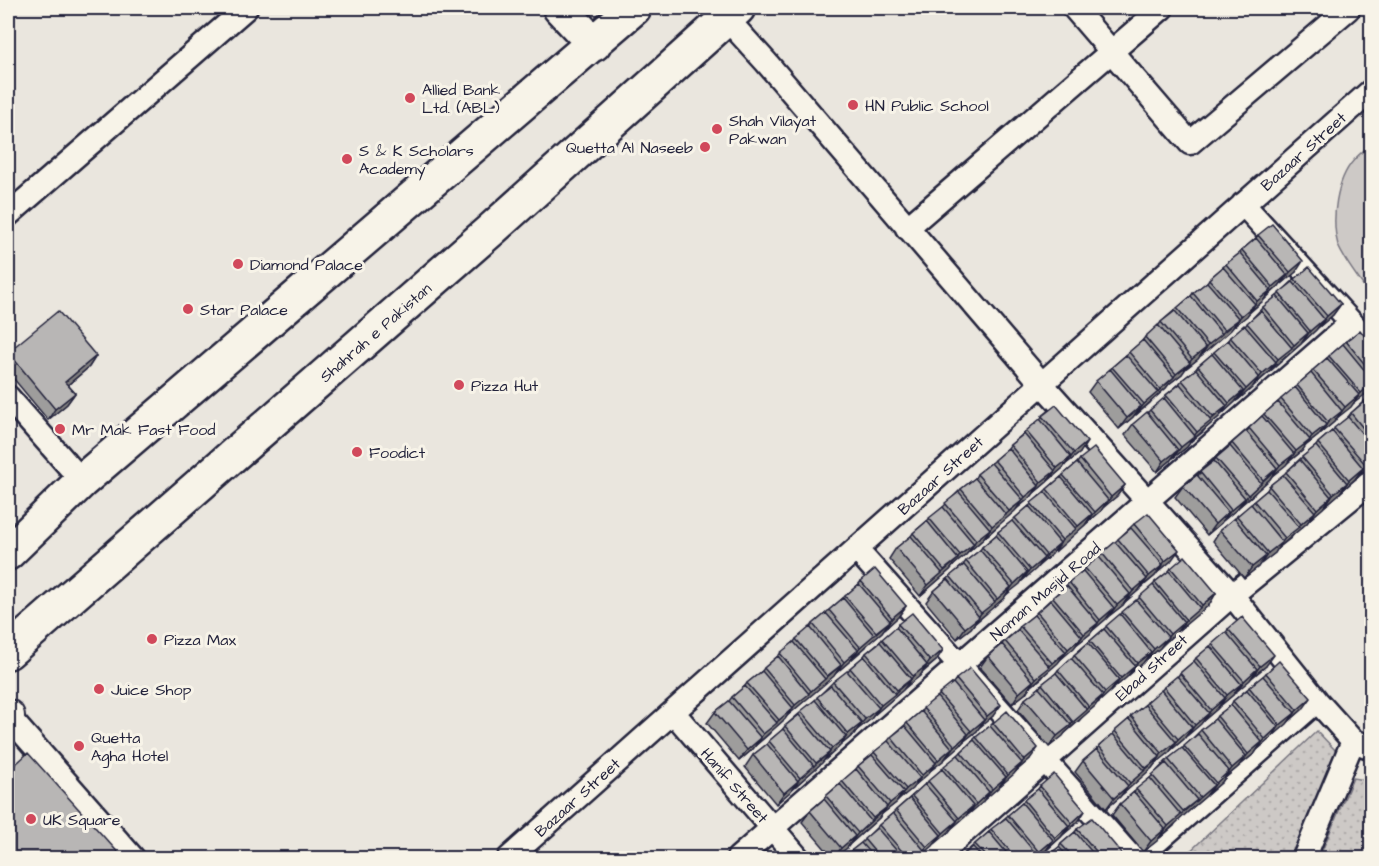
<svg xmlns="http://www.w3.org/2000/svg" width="1379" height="866" viewBox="0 0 1379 866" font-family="'Architects Daughter',sans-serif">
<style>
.grass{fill:url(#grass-dots);stroke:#787680;stroke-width:1.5}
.garden{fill:#cdc9c6;stroke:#787680;stroke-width:1.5}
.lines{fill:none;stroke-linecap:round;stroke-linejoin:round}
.street-casing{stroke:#22223b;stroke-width:27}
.secondary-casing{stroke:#22223b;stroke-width:36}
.highway-casing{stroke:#22223b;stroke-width:38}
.street{stroke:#f7f3e8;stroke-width:22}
.secondary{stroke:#f7f3e8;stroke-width:32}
.highway{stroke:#f7f3e8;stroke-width:33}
.wall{fill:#9e9d9c;stroke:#22223b;stroke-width:1.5}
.shaded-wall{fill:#817f7f;stroke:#22223b;stroke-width:1.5}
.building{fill:#b8b6b5;stroke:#22223b;stroke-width:1.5}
.poi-dot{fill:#d1495b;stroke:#f7f3e8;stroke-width:2}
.labels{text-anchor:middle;stroke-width:6;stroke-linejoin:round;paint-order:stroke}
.poi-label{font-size:16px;fill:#22223b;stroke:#f7f3e8;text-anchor:start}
.street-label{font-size:16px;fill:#22223b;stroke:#f7f3e8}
</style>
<defs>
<pattern id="grass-dots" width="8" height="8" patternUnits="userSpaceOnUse" patternTransform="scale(1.5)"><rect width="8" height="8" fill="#cdc9c6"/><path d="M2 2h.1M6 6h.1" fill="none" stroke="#b0acab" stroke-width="1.8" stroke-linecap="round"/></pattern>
</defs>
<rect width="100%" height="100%" fill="#eae6de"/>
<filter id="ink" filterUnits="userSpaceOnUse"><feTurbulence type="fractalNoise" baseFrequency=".0167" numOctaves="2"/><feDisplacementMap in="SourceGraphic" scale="12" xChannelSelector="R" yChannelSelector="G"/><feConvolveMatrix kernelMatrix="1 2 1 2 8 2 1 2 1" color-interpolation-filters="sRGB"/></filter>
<g filter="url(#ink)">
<path class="grass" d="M1317 731 1336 751 1290 858H1183Z
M1353 778 1371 781V858H1319Z"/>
<path class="garden" d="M1371 144V297C1363 284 1342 258 1338 245 1331 220 1336 180 1354 160 1359 154 1366 149 1371 144Z"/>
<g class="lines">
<defs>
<path id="street" d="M1074 8 1190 143 1348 9
M726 18 766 62 1042 384 1232 595 1317 701 1353 741 1372 748
M1243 204 1372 345
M8 215 246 8
M907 228 1162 8
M8 397 82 481
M856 549 1132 858
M673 712 798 858
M8 716 133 858
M509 858 1372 90
M738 858 1351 323
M935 858 1232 595 1372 481
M1138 858 1317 701
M1304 858 1353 741"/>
<path id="secondary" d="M8 717V716"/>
<path id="highway" d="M560 8 594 44
M8 553 82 481 634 8
M8 652 491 230 738 8"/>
</defs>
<use href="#street" class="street-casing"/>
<use href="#secondary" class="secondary-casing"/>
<use href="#highway" class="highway-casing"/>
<use href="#street" class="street"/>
<use href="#secondary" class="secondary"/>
<use href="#highway" class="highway"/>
</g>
<path class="wall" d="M1258 235 1296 272 1281 283 1279 286 1263 301 1200 356 1198 359 1184 370 1182 374 1169 384 1166 388 1152 400 1150 403 1136 415 1135 414 1133 417 1119 429 1088 392 1096 381 1110 370 1112 367 1142 341 1145 337 1158 326 1161 322 1191 296 1193 293 1207 282 1209 279 1223 267 1226 264 1240 253 1242 250 1256 238Z
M1295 279 1341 304 1333 315 1319 327 1301 344 1238 400 1235 402 1222 414 1219 417 1206 428 1203 432 1189 443 1187 447 1173 458H1172L1170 461 1157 472 1125 435 1133 424 1147 413 1150 410 1164 399 1166 395 1179 384 1182 380 1196 369 1198 366 1212 354 1228 340 1230 337 1245 326 1263 307 1277 296Z
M1346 341 1371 344V387L1337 418 1334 422 1321 433 1318 436 1304 447 1302 451 1272 476 1270 479 1256 491 1254 494 1240 506 1237 509 1223 520 1221 523 1207 535 1175 497 1183 486 1198 476 1200 472 1214 461 1216 458 1229 447 1232 443 1246 432 1264 414 1278 402 1281 399 1295 388 1297 385 1311 373 1313 370 1343 344Z
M8 352 96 356 89 367 68 385 75 393 67 404 48 420 8 372Z
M1371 395V465L1358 476 1339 494 1309 520 1307 523 1294 534 1291 538 1277 549 1275 553 1260 563 1258 567 1244 578 1213 541 1220 530 1235 519 1237 516 1251 505 1254 501 1267 490 1269 486 1283 475 1302 457 1316 446 1318 443 1348 417 1351 413Z
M1042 416 1080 453 1066 464 1063 468 1047 482 1034 493 1031 497 1001 522 998 526 954 565 950 570 920 596 889 559 896 548 911 536 913 533 943 507 961 489 975 478 977 474 991 463 994 460 1008 448 1010 445 1040 420Z
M1080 459 1125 485 1117 496 1103 507 1101 511 1085 525 1071 537 1068 540 1054 551 1052 554 1006 595 1004 598 990 609 987 613 974 624 971 628 957 639 926 602 934 591 963 565 966 561 980 550 982 547 996 535 998 532 1012 521 1015 518 1029 506 1047 489 1077 463Z
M1134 524 1171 561 1157 573 1155 576 1125 602 1123 605 1109 616 1106 619 1092 631 1090 634 1076 645 1045 674 1042 678 1028 689 1026 693 1012 704 980 667 988 656 1002 644 1005 641 1018 630 1020 626 1034 615 1037 612 1053 597 1115 542Z
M1171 568 1216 593 1209 605 1178 630 1160 648 1146 660 1127 677 1097 703 1095 706 1082 717 1079 721 1049 747 1018 710 1025 699 1039 688 1042 684 1055 674 1058 670 1072 658 1074 655 1090 641 1153 586 1155 582 1169 571Z
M861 581 906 606 898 617 884 629 882 632 868 643 866 647 820 687 817 690 787 716 785 719 772 730 769 734 755 746 753 749 739 761 707 723 715 712 729 701 732 697 745 686 747 683 762 671 764 668 794 642 796 639 810 628 813 624 826 613 829 610 859 584Z
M898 624 936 661 873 716 871 719 857 730 854 734 841 745 838 748 776 804 745 767 753 755 767 744 769 741 782 730 785 726 815 700 833 682 848 671 850 668 864 656 866 653 896 628Z
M1228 629 1266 666 1235 692 1233 695 1220 706 1217 709 1187 735 1184 739 1155 764 1152 768 1139 778 1136 782 1106 809 1075 772 1083 761 1112 735 1115 731 1129 719 1131 716 1161 691 1164 687 1178 676 1180 673 1194 661 1196 658 1226 633Z
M1266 673 1303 709 1257 750 1255 753 1224 779 1222 782 1192 808 1189 811 1176 822 1174 826 1143 852 1112 815 1120 804 1150 778 1168 759 1183 748 1201 730 1215 719 1217 716 1231 705 1233 701 1263 676Z
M956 679 993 716 979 727 977 731 963 742 944 760 930 771 896 803 882 814 879 818 850 844 847 848 833 858 802 822 810 811 824 799 826 796 856 769 858 766 888 741 891 737 953 683Z
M993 723 1030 759 918 858H844L847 854 861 843 879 825 893 813 896 810 958 755 976 737 990 726Z
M1040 786 1078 822 1064 834 1061 837 1045 852 1037 858H959L1022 803 1024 800 1038 789Z
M1077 829 1123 855 1120 858H1045L1059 847 1061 844 1075 832Z"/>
<path class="shaded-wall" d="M1303 261 1296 272 1282 284 1290 272Z
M1287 275 1279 286 1265 298 1273 287Z
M1271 290 1263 301 1249 312 1257 301Z
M1255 304 1247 316 1233 327 1241 316Z
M1341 304 1333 315 1319 327 1327 316Z
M1239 319 1231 330 1201 356 1208 345Z
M1324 319 1316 330 1303 342 1310 331Z
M1308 333 1301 344 1270 370 1278 359Z
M1206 348 1198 359 1184 370 1192 359Z
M96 356 89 367 58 393 65 382Z
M1276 362 1268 373 1254 385 1262 374Z
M1190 363 1182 374 1169 384 1166 388 1136 415 1144 404 1173 378 1176 374Z
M1259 377 1252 388 1238 400 1246 389Z
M1371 384V386L1367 393 1353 404 1361 393Z
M1243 391 1235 402 1222 414 1229 403Z
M75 393 67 404 48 420 55 409Z
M1359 395 1351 407 1337 418 1345 407Z
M1141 406 1133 417 1119 429 1127 418Z
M1227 406 1219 417 1189 443 1197 432Z
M1342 411 1334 422 1321 433 1328 422Z
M1326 425 1318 436 1304 447 1312 436Z
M1195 436 1187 447 1173 458 1181 447Z
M1310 440 1302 451 1288 462 1296 451Z
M1087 442 1080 453 1066 464 1074 453Z
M1178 450 1170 461 1157 472 1164 461Z
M1294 454 1286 465 1272 476 1280 465Z
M1071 457 1063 468 1050 479 1057 468Z
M1371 461V465L1358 476 1366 465Z
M1277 468 1270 479 1240 506 1248 495Z
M1363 468 1355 479 1342 491 1349 480Z
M1055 471 1047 482 1034 493 1041 482Z
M1347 483 1339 494 1325 506 1333 494Z
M1125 485 1117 496 1103 508 1111 497Z
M1039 486 1031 497 1017 508 1025 497Z
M1331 497 1323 508 1309 520 1317 509Z
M1245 498 1237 509 1223 521 1231 510Z
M1023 500 1015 511 985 537 992 526Z
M1108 500 1101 511 1087 523 1095 512Z
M1228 512 1221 523 1207 535 1215 524Z
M1315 512 1307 523 1277 549 1285 538Z
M1092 514 1085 525 1055 552 1062 540Z
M990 529 982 540 969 552 976 540Z
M1282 542 1275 553 1261 564 1268 553Z
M1060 543 1052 554 1038 566 1046 555Z
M974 544 966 555 954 565 950 570 920 596 928 585 957 560 960 555Z
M1179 550 1171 561 1157 573 1165 561Z
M1266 556 1258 567 1244 578 1252 567Z
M1044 558 1036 569 1022 581 1030 570Z
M1163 565 1155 576 1141 587 1149 576Z
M1027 572 1020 584 1006 595 1014 584Z
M1147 579 1139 590 1125 602 1133 591Z
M1011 587 1004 598 974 624 981 613Z
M1216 593 1209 605 1178 631 1186 620Z
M1130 594 1123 605 1109 616 1117 605Z
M906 606 898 617 885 629 892 618Z
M1114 608 1106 619 1092 631 1100 620Z
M979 617 971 628 957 639 965 628Z
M890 621 882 632 852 658 860 647Z
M1184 622 1176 633 1162 645 1170 634Z
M1098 623 1090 634 1076 645 1084 634Z
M1082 637 1074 648 1060 660 1068 649Z
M1168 637 1160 648 1146 660 1154 649Z
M858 650 850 661 836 673 844 662Z
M943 650 936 661 922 672 930 661Z
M1066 652 1058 663 1028 689 1036 678Z
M1151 652 1143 663 1130 674 1137 663Z
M1274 655 1266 666 1252 677 1260 666Z
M841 665 834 676 787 716 795 705Z
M927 665 920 676 906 687 913 676Z
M1135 666 1127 677 1113 689 1121 678Z
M1257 669 1250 680 1236 692 1244 681Z
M911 679 903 690 873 716 881 705Z
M1119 680 1111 691 1098 703 1105 692Z
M1033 681 1026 693 1012 704 1019 693Z
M1241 684 1233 695 1220 706 1227 695Z
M1103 695 1095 706 1065 733 1063 736 1049 747 1057 736 1071 725 1073 722Z
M1225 698 1217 709 1203 721 1211 710Z
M1311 698 1303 709 1289 721 1297 710Z
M1001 705 993 716 979 728 987 716Z
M793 708 785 719 755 746 763 734Z
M879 708 871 719 857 730 865 719Z
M1209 713 1201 724 1187 736 1195 725Z
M1295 713 1287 724 1273 736 1280 725Z
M984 720 977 731 963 742 971 731Z
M862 723 854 734 841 745 848 734Z
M1192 727 1184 739 1171 750 1178 739Z
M1278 727 1271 738 1257 750 1265 739Z
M968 734 961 745 947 757 955 746Z
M846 737 838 748 825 760 832 748Z
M761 738 753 749 739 761 747 750Z
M1176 742 1169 753 1155 764 1162 753Z
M1262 742 1255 753 1240 765 1248 754Z
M952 748 944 760 930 771 938 760Z
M1038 748 1030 759 1016 771 1024 760Z
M830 752 822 763 792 789 800 778Z
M1246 756 1238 767 1224 779 1232 768Z
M1160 757 1152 768 1123 794 1130 783Z
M936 763 928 774 914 786 922 775Z
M1022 763 1014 774 1000 786 1008 775Z
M1229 771 1222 782 1208 794 1216 783Z
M1006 777 998 788 984 800 992 789Z
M920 778 912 789 898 800 906 789Z
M798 781 790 792 776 804 784 793Z
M1214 785 1206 796 1192 808 1189 811 1160 838 1168 826 1197 800 1200 797Z
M1128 786 1120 797 1106 809 1114 798Z
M904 792 896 803 882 814 890 803Z
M989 792 982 803 968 815 976 804Z
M973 806 965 817 951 829 959 818Z
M887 807 879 818 850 844 858 833Z
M1085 811 1078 822 1064 834 1072 823Z
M957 821 949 832 935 844 943 833Z
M1069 826 1061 837 1047 849 1055 838Z
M1165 829 1157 841 1143 852 1151 841Z
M941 835 933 846 919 858 927 847Z
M855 836 847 848 834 858 841 848Z
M1053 840 1045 852 1037 858H1033L1039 852Z
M924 850 918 858H914Z"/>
<path class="building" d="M1272 224 1303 261 1290 272 1258 235Z
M1256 238 1287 275 1273 287 1242 250Z
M1240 253 1271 290 1257 301 1226 264Z
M1223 267 1255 304 1241 316 1209 279Z
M1309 267 1341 304 1327 316 1295 279Z
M1207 282 1239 319 1224 330 1193 293Z
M1293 282 1324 319 1310 331 1279 293Z
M1191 296 1222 334 1208 345 1177 308Z
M1277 296 1308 333 1294 345 1263 307Z
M58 311 96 356 65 382 75 393 55 409 8 352Z
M1175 311 1206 348 1192 359 1161 322Z
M1261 311 1292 348 1278 359 1247 323Z
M1158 325 1190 363 1176 374 1145 337Z
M1244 325 1276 362 1262 374 1230 337Z
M1360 330 1371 344V372L1346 341Z
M1143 340 1174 377 1160 389 1129 352Z
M1228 340 1259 377 1246 389 1214 352Z
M1343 344 1371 378V384L1361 393 1329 356Z
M1212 354 1243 391 1229 403 1198 366Z
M1126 355 1158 392 1144 404 1112 367Z
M1327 358 1359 395 1345 407 1313 370Z
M1110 369 1141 406 1127 418 1096 381Z
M1196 369 1227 406 1213 417 1182 380Z
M1311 373 1342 411 1328 422 1297 385Z
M1180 384 1211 421 1197 432 1166 395Z
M1295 387 1326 425 1312 436 1281 399Z
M1371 395V405L1367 399Z
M1164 398 1195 436 1181 447 1150 410Z
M1278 402 1310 440 1296 451 1264 414Z
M1364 402 1371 410V438L1351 413Z
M1056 405 1087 442 1074 453 1042 416Z
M1147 412 1178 450 1164 461 1133 424Z
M1262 416 1294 454 1280 465 1249 428Z
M1348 417 1371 444V461L1366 465 1334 428Z
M1040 419 1071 457 1057 468 1026 431Z
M1246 431 1277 468 1263 480 1232 443Z
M1332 431 1363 468 1349 480 1318 443Z
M1024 434 1055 471 1041 482 1010 445Z
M1230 446 1261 483 1248 495 1216 458Z
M1316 446 1347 483 1333 494 1302 457Z
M1008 448 1039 486 1025 497 994 460Z
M1094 448 1125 485 1111 497 1080 459Z
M1300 460 1331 497 1317 509 1286 472Z
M1214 461 1245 498 1231 510 1200 472Z
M991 463 1023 500 1009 511 977 474Z
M1077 463 1108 500 1095 512 1063 475Z
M1197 475 1228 512 1215 524 1183 486Z
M1283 475 1315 512 1301 524 1269 486Z
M1061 477 1092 514 1078 526 1047 489Z
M975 478 1006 515 992 526 961 489Z
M1267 490 1299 527 1285 538 1254 501Z
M959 492 990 529 976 540 945 503Z
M1045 492 1076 529 1062 540 1031 503Z
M1251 504 1282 542 1268 553 1237 516Z
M1029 506 1060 543 1046 555 1015 518Z
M943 507 974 544 960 555 929 518Z
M1148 513 1179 550 1165 561 1134 524Z
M1234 518 1266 556 1252 567 1220 530Z
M927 521 958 559 944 570 913 533Z
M1012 521 1044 558 1030 570 998 532Z
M1131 528 1163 565 1149 576 1118 539Z
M996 535 1027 572 1014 584 982 547Z
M911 536 942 573 928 585 896 548Z
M1115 542 1147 579 1133 591 1102 553Z
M980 550 1011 587 997 599 966 561Z
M1185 556 1216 593 1202 605 1171 568Z
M1099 557 1130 594 1117 605 1085 568Z
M964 565 995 602 981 613 950 576Z
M875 569 906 606 892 618 861 581Z
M1083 571 1114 608 1100 620 1069 582Z
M1169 571 1200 608 1186 620 1155 582Z
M948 579 979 617 965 628 934 591Z
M859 584 890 621 876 632 845 596Z
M1153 585 1184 622 1170 634 1139 597Z
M1067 586 1098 623 1084 634 1053 597Z
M843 598 874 635 860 647 829 610Z
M1051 600 1082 637 1068 649 1037 612Z
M1136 600 1168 637 1154 649 1122 612Z
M826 613 858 650 844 662 813 624Z
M912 613 943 650 930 661 898 624Z
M1120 614 1151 652 1137 663 1106 626Z
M1034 615 1066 652 1052 663 1020 626Z
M1242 617 1274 655 1260 666 1228 629Z
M810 627 841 665 827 676 796 639Z
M896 627 927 665 913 676 882 639Z
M1104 629 1135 666 1121 678 1090 641Z
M1018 630 1050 667 1036 678 1005 641Z
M1226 632 1257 669 1244 681 1212 644Z
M794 642 825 679 811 691 780 653Z
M880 642 911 679 897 690 866 653Z
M1088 643 1119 680 1105 692 1074 655Z
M1002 644 1033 681 1019 693 988 656Z
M1210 646 1241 684 1227 695 1196 658Z
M778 656 809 694 795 705 764 668Z
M864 656 895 694 881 705 850 668Z
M1071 658 1103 695 1089 707 1058 670Z
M1194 661 1225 698 1211 710 1180 673Z
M1279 661 1311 698 1297 710 1266 673Z
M970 668 1001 705 987 716 956 679Z
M762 671 793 708 779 720 747 683Z
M847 671 879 708 865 719 833 682Z
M1056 673 1087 710 1073 722 1042 684Z
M1177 676 1209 713 1195 725 1164 687Z
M1263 676 1295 713 1280 725 1249 687Z
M953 683 984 720 971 731 939 694Z
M745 686 777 723 763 734 732 697Z
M831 686 862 723 848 734 817 697Z
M1039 688 1071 725 1057 736 1025 699Z
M1161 690 1192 727 1178 739 1147 702Z
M1247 690 1278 727 1265 739 1233 701Z
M937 697 968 734 955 746 923 708Z
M815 700 846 737 832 748 801 711Z
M729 701 761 738 747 750 715 712Z
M1145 705 1176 742 1162 753 1131 716Z
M1231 705 1262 742 1248 754 1217 716Z
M921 711 952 748 938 760 907 723Z
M1007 711 1038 748 1024 760 993 723Z
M799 715 830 752 816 763 785 726Z
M1129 719 1160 757 1146 768 1115 731Z
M1215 719 1246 756 1232 768 1201 730Z
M905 726 936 763 922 775 891 737Z
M990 726 1022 763 1008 775 976 737Z
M783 729 814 766 800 778 769 741Z
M1113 734 1144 771 1130 783 1099 746Z
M1198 734 1229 771 1216 783 1184 746Z
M974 740 1006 777 992 789 961 752Z
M888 741 920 778 906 789 874 752Z
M767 744 798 781 784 793 753 755Z
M1182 748 1214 785 1200 797 1168 759Z
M1097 749 1128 786 1114 798 1083 761Z
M28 753 123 858H8V771Z
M872 755 904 792 890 803 858 766Z
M958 755 989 792 976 804 944 766Z
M1166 763 1197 800 1183 811 1152 775Z
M856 769 887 807 873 818 842 781Z
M942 769 973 806 959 818 928 781Z
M1054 774 1085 811 1072 823 1040 786Z
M1150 778 1181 815 1168 826 1136 789Z
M840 784 871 821 858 833 826 796Z
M925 784 957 821 943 833 912 796Z
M1038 789 1069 826 1055 838 1024 800Z
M1134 792 1165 829 1151 841 1120 804Z
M910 798 941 835 927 847 896 810Z
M824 799 855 836 841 848 810 811Z
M1022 803 1053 840 1039 852 1008 815Z
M893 813 924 850 914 858H908L879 825Z
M1006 818 1037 855 1033 858H1016L991 829Z
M1092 818 1123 855 1118 858H1102L1077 829Z
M877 828 903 858H880L864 839Z
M989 832 1011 858H988L975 844Z
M1075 832 1097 858H1074L1061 844Z
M861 843 874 858H851L847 854Z
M973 847 983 858H959Z
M1059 847 1069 858H1045Z"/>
</g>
<g class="poi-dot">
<circle cx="410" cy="98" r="6"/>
<circle cx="853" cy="105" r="6"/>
<circle cx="717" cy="129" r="6"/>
<circle cx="705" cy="147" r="6"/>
<circle cx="347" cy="159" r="6"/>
<circle cx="238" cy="264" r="6"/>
<circle cx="188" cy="309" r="6"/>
<circle cx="459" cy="385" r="6"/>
<circle cx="60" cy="429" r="6"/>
<circle cx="357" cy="452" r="6"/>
<circle cx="152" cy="639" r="6"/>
<circle cx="99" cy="689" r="6"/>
<circle cx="79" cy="746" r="6"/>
<circle cx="31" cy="819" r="6"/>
</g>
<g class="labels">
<g class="poi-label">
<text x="422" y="95">Allied Bank<tspan x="422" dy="18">Ltd. (ABL)</tspan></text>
<text x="865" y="111">HN Public School</text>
<text x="729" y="126">Shah Vilayat<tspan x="729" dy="18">Pakwan</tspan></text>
<text x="693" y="153" text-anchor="end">Quetta Al Naseeb</text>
<text x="359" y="156">S &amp; K Scholars<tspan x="359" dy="18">Academy</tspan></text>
<text x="250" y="270">Diamond Palace</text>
<text x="200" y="315">Star Palace</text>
<text x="471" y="391">Pizza Hut</text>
<text x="72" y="435">Mr Mak Fast Food</text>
<text x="369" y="458">Foodict</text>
<text x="164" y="645">Pizza Max</text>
<text x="111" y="695">Juice Shop</text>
<text x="91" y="743">Quetta<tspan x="91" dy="18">Agha Hotel</tspan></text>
<text x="43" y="825">UK Square</text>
</g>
<g class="street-label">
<text transform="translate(1303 151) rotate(-42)" y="6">Bazaar Street</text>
<text transform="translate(375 332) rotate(-41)" y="6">Shahrah e Pakistan</text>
<text transform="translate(940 475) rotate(-42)" y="6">Bazaar Street</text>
<text transform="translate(1045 591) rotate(-41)" y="6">Noman Masjid Road</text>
<text transform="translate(1151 667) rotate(-42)" y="6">Ebad Street</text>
<text transform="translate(735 785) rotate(49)" y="6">Hanif Street</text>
<text transform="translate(577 797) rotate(-42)" y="6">Bazaar Street</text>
</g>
</g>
<rect width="1379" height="866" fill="none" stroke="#f7f3e8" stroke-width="30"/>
<rect x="15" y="15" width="1349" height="836" fill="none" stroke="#22223b" stroke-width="2" filter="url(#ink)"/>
</svg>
